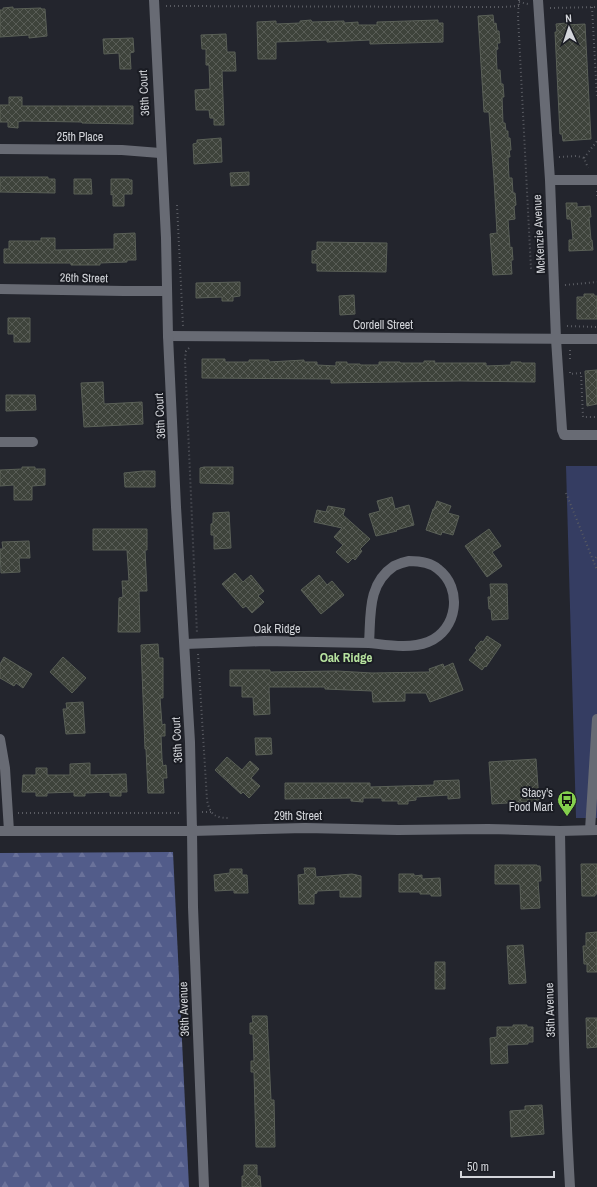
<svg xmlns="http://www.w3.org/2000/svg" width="597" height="1187" viewBox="0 0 597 1187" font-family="'Archivo Narrow',sans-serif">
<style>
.forest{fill:url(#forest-firs)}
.park{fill:#353d62}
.building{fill:url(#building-cross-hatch);stroke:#5a6057}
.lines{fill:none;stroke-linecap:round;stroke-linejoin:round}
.path{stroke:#595b62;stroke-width:2;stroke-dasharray:1 3;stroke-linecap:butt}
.street{stroke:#686b74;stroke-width:10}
.secondary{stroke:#686b74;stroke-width:10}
.labels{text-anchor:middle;stroke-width:4;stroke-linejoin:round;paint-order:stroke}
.street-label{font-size:12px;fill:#d3d5da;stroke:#1a1c23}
.poi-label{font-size:12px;fill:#d3d5da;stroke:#1a1c23;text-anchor:end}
.neighbourhood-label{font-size:13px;font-weight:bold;fill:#b6e19e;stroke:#1a1c23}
</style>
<defs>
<pattern id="forest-firs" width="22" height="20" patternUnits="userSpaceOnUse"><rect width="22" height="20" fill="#525c8a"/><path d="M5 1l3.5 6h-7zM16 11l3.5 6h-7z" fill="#6a729a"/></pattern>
<pattern id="building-cross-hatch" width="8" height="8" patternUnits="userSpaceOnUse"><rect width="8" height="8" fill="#3e433b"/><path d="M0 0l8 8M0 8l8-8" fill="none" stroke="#595d57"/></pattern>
</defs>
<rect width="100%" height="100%" fill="#23252d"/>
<path class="forest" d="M173 852 189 1187H0V853Z"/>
<path class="park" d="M566 466H597V818H576Z"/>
<path class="building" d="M13 7V9L41 8V9H45L47 36 29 38V35L0 37V10H3V8Z
M493 15 494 24 496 23 497 31H499L500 43H497L498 49 496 50 497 70H500L501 84H503L504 97H502L503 123H505L506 131H508V138H510L511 150H509L510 157H508L509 178H512L513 193H515L516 205 514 206 515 219 508 220 510 248 512 247 513 260H511L512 274 493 275 490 234 497 233 494 179 489 112H484L478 16Z
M311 20 312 22 344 21V23L358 22V25H377V22L438 20V23H443V42L370 44V40L327 42V40L276 42V59H258L257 22 276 21V24L300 23V21Z
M566 23V25L585 24 591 139 563 141 562 134H560L555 32H557L556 24Z
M226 34 227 52H235L236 71H222L224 125H214V118H210L209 110H196L195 90 210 89 209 65H206V49H202L201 35Z
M133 38 134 52 130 53 131 69H120L119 53 104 54 103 39Z
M9 97H22V106H133V124L82 123V122L22 121 18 122V128L8 127V122H0V105H9Z
M221 138 222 162 194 164 193 144 197 143V140Z
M249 172V185L231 186 230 173Z
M0 177H48V179H55V193L0 192Z
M74 179H91L92 194H74Z
M111 179H129V180H132V194H124V206H113V194L111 195Z
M566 203H577V207L590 206 591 217H589L591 240H592L593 250 569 251V240H573L571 219H567Z
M135 233 136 260H127V262L100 263V265H71V263H4V249H9V241H41V238H55V250L114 249V234Z
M317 242 387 243 386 272 317 271V263H312V251L317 250Z
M240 282V296L233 297V301H222V297L196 298V283Z
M584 294H594V296H597V319H577V297H584Z
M354 295 355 314 340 315 339 296Z
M8 318H30V342H14V334H8Z
M202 359H225V362H249V360H269V362L304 360V362H317V365L336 366V362H347V364H360V365H379V362H400V363H424V361H435L434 363H486V366L511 365V362H521V363H535V382L460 381 331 383V379L202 378Z
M597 370V404L587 406 585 371Z
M103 382 104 404 142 402 143 424 84 427 81 383Z
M6 395H35L36 410 6 411Z
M22 467H35V469H45V485L32 486V500H14V485L0 486V470L22 469Z
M204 467H233V484L200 483V468Z
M143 471H155V487H125L124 473Z
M392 497 395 509 409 505 414 525 396 530 397 531 376 536 369 514 380 511 377 501Z
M437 501 451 506 448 513 459 516 453 535 442 532 441 535 426 530 433 509H434Z
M328 506 345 509 343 515 370 539 360 549 362 551 355 560 353 558 348 563 336 552 343 545 334 537 342 528 314 522 317 510 326 512Z
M229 512 231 548 214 549V535H211V524L213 523V513Z
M93 529H147V550H145L147 591H139L140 632H118L119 598 123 597 122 581H129L127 550H93Z
M489 529 501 546 492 552 502 566 487 577 465 546Z
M29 541 30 558H19L20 572 1 573 0 549H3L2 542Z
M235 573 243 582 251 575 264 591 258 596 264 602 252 613 246 606 243 608 222 584Z
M319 575 327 585 332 581 344 595 321 614 301 590Z
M490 584H507L508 619 492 620 491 609H489L488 597H491Z
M487 636 501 645 486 667 485 666 482 670 469 660 477 650 475 648 481 641 483 642Z
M158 644 159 658H163V698H160L162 725 165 724V736H161L162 759 163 766 166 765 167 778H163L164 793H148L146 749H145L141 645Z
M4 657 32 674 23 688 16 683 14 686 0 678V664Z
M63 657 86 678 72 693 50 672Z
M453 663 463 690 430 702 426 693H405V701L373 702 372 691 325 689V687H269L270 714 254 715 253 697H242V686H230V670H270V672L337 671 372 673 430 672 429 669 443 664 444 667Z
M83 702 85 733 66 734 63 709H67L66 703Z
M255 738H271L272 754 256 755Z
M227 757 242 770 250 761 259 769 251 778 260 786 249 798 243 792 241 794 215 770Z
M536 759 539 801 492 804 489 762Z
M90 763V775L126 774 127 792H121V796H110V792L85 793V796H74V792L47 793V796H36V792H22L23 775H36V768H47V775H70V764Z
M459 780 460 798 448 799V795L416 797V800L408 801V804H398V801H382V798H363V802L351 801V798L285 799V783H370V787L434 785V781Z
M581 864H597V894H595V896H582Z
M495 865H537V866H540L541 881H538L540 908 521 909 520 884H495Z
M304 868H315L316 877 352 874 361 876V897H340V890L317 891V893L314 894V904H299L298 875 305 874Z
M230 869H242V875H247L248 893H234V890L215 891 214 875 230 873Z
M399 874H414V876L422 875V879L440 878 441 896H431V894H420V892H399Z
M597 932V972H587V964H584L583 946H586V933Z
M523 945 526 983 509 984 507 946Z
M435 962H445V989H435Z
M252 1016H267L271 1100H274L275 1147H256L254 1072H251V1061H254L253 1034H250V1023H253Z
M586 1018H597V1047L587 1048Z
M513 1025H527V1027H533V1042H528V1044L507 1045 508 1063 491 1064 490 1038 497 1037V1027H513Z
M542 1105 544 1134 511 1137 510 1111 525 1110V1106Z
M244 1165H257V1176H260L261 1187H242V1176H244Z"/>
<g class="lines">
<path class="path" d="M519 0 518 16 531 269
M519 2 528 4
M166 6 501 7 519 6
M592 7 597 97
M550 8 597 7
M559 157 577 156 584 158 588 168
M584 158 597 141
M597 191V199
M177 205 183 326
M565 285 597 282
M567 326 597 327
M189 348 186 351 185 359 197 634
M570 350V362
M570 372V374L581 373 583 417H597
M566 493 597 570
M593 561 597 556
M198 654 207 800C210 815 215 818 230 818
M202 812H211
M18 813H180"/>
<path class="street" d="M538 0 550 180 556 339 562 430 564 435H597
M0 149 122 150 160 153
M550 180H597
M0 289 124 291H167
M168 336 597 339
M0 442H33
M409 561C419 561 430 562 438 569 463 588 458 630 428 642 410 649 388 645 369 643 371 615 367 584 394 566 398 564 404 562 409 561Z
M185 644 264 641 369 643
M0 739 5 768 9 831
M590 830 597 719
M192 831 193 907 204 1187
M560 831C562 950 563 1068 570 1187"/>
<path class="secondary" d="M154 0 166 238 168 336 176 507 190 742 192 831
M0 831H192L305 828 398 830 488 829 560 831 597 830"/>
</g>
<defs>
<symbol id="bus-pin" viewBox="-11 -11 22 30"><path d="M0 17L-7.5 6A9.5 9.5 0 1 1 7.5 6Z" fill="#84cf4d" stroke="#1a1c23"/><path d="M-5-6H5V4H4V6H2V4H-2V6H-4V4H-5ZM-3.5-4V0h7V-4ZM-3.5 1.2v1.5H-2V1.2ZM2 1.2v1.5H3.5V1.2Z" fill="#111"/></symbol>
</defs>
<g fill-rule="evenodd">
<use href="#bus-pin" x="556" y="789" width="22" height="30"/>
</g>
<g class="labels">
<g class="street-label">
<text transform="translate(144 93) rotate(-93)" y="4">36th Court</text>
<text x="80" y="141">25th Place</text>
<text transform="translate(539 234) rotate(-93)" y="4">McKenzie Avenue</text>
<text transform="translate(84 278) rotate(1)" y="4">26th Street</text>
<text x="383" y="329">Cordell Street</text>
<text transform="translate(160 416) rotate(-93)" y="4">36th Court</text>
<text x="277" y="633">Oak Ridge</text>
<text transform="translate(177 740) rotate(-93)" y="4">36th Court</text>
<text x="298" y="820">29th Street</text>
<text transform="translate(184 1009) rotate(-92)" y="4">36th Avenue</text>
<text transform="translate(550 1010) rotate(-92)" y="4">35th Avenue</text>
</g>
<g class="poi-label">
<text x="553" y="797">Stacy's<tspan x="553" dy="14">Food Mart</tspan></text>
</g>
<g class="neighbourhood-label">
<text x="346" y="662">Oak Ridge</text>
</g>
</g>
<g transform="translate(569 28) rotate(357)" stroke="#1a1c23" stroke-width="3" paint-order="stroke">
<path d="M0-3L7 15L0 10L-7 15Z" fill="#d3d5da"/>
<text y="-6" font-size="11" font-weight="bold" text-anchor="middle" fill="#d3d5da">N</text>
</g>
<path d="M461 1171v6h93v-6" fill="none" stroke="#d3d5da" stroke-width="2"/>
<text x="467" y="1171" font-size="12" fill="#d3d5da" stroke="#1a1c23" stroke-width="3" paint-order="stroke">50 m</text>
</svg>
